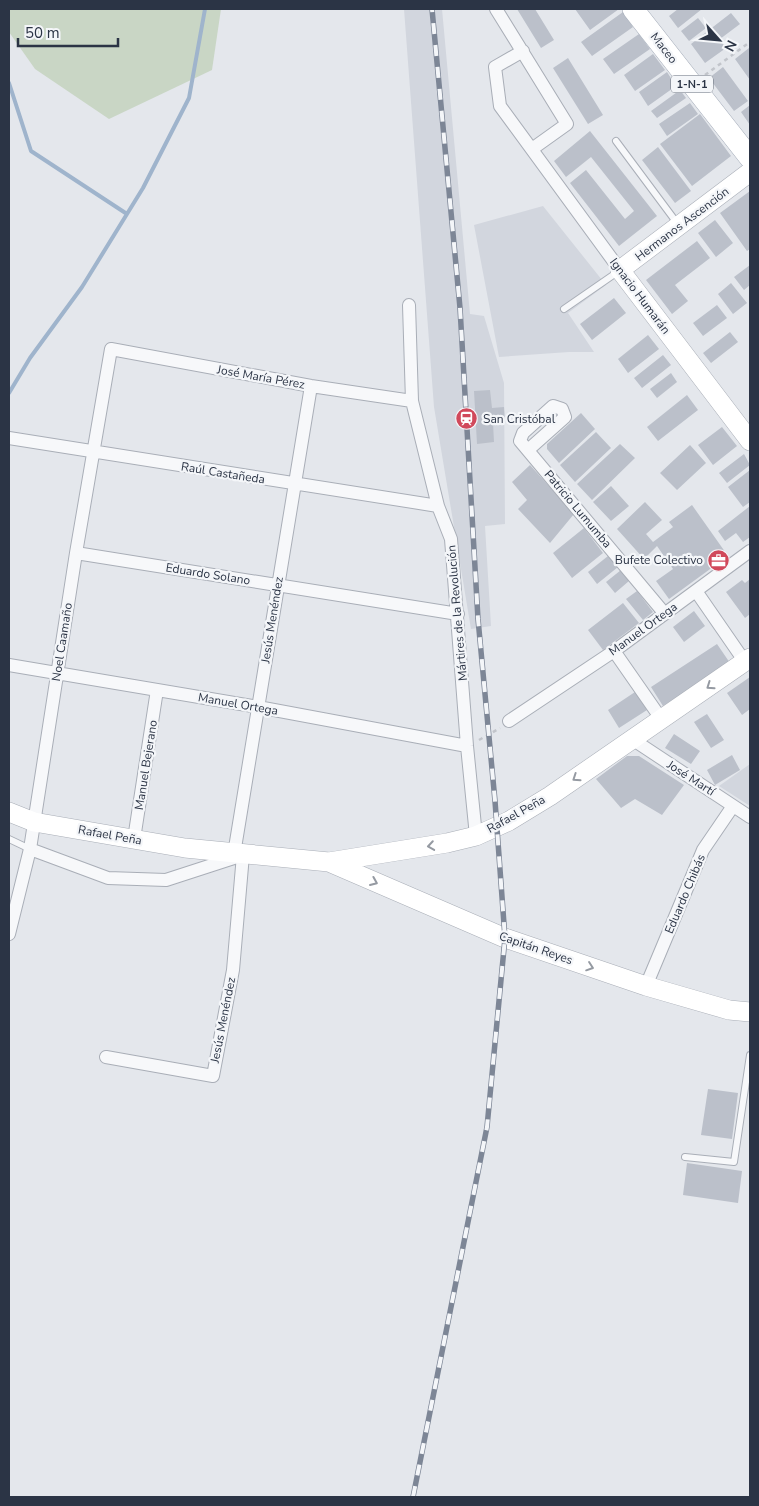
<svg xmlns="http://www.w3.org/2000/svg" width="759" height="1506" viewBox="0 0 759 1506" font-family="'Nunito Sans',sans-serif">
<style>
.built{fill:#d2d6de}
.green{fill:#c9d6c5}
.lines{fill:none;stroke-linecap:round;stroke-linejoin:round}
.stream{stroke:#9fb4cc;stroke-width:4}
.building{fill:#bbc0ca}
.lane-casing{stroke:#a9aeb7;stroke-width:8}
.street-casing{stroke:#a9aeb7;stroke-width:14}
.secondary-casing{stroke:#a9aeb7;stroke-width:20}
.primary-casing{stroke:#a3abb8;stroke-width:22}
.path{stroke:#c2c5cb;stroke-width:2.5;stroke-dasharray:4 4;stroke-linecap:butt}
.lane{stroke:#f7f8fa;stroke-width:6}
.street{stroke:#f7f8fa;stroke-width:12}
.secondary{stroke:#fff;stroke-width:19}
.primary{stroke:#fff;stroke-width:21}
.rail-casing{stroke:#7d8696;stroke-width:5.5}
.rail{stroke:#f4f6f9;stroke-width:4;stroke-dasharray:11;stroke-linecap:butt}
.oneway{stroke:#959aa2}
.labels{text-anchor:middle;stroke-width:4.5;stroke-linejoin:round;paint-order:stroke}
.shield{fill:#f4f6f9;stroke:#676e7b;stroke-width:1}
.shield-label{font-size:11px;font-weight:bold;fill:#2b3445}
.street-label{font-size:12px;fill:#2b3445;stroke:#f4f6f9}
.poi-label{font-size:12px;fill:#2b3445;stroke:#f4f6f9;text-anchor:start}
</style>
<rect width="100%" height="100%" fill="#e4e7ec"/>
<path class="built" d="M404 9H442L470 314 484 316 504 383 505 524 485 526 491 626 471 629 434 407Z
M543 206 606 285 568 313 594 352H569L499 357 474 225Z
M750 764V806L719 786Z"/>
<path class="green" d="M9 9H221L212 70 109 119 35 69 9 32Z"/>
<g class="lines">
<path class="stream" d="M9 83 31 151 127 214
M9 393 30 358 82 287 143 188 189 98 205 9"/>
</g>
<path class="building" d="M517 9H535L554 40 541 48Z
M575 9H619L590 30Z
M678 9H702L678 28 669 16Z
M623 12 633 27 592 56 581 42Z
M731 13 740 24 720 39 726 48 705 63 691 44Z
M698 18 706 28 689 41 681 31Z
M639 34 650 49 614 74 603 59Z
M749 48 750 50V80L735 59Z
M653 54 665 70 635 91 624 75Z
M568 58 603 115 588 124 553 68Z
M723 67 748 101 734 111 709 78Z
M667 72 676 86 648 106 639 92Z
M680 90 686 98 657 118 651 111Z
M690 103 698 114 667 136 659 124Z
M750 105V125L741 112Z
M700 114 731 156 692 186 660 144Z
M590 131 657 216 619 246 570 183 586 170 625 219 634 211 591 157 566 177 554 161Z
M658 147 691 191 675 203 642 160Z
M750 191V249L747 251 720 213Z
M715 220 733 243 716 257 698 233Z
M697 241 710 258 675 285 688 301 672 314 646 280Z
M750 265V285L744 290 734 277Z
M731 283 747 303 733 314 718 294Z
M614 298 626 313 592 340 580 324Z
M717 305 727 318 703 336 693 323Z
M730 332 738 342 711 363 703 353Z
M648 335 659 349 628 373 618 359Z
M663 355 671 365 642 388 634 378Z
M671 373 677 382 657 398 650 389Z
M490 390 492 408 504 407 505 422 493 423 494 442 477 444 474 391Z
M687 395 698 410 658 441 647 427Z
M581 413 595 429 559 463 547 449V444Z
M722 427 737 446 713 465 698 445Z
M596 432 611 448 575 482 560 465Z
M620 444 635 458 592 500 577 484Z
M690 445 706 463 677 490 660 473Z
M744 454 750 465 727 483 719 473Z
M530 465 574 514 550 543 518 509 527 500 512 482Z
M750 470V502L743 507 728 487Z
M611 486 629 506 611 521 593 502Z
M645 502 662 520 646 534 653 542 673 527 669 522 692 505 728 556 669 599 656 581 673 569 657 546 644 559 617 529Z
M750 506V537L743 542 736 533 725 541 718 531Z
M584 528 603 553 572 578 553 553Z
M608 556 618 567 597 584 588 572Z
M621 570 629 581 615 593 606 582Z
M750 579V614L745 618 726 592 742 580 745 583Z
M637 591 653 612 643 620 626 599Z
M623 603 639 623 603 650 588 630Z
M694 611 705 626 684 642 673 627Z
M717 644 730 663 663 706 651 687Z
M750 677V709L742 715 727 693Z
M635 692 647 710 619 728 608 710Z
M707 714 724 740 711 748 694 722Z
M674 734 700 751 691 764 665 748Z
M732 755 740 770 715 785 707 770Z
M627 756H639L684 785 662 815 635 799 621 808 596 779Z
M708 1089 738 1093 732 1139 701 1135Z
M687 1163 742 1171 738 1203 683 1195Z"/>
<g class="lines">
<defs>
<path id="lane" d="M616 141 677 223
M564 309 619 271
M9 839 30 849
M685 1157 734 1162 750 1055"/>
<path id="street" d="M496 9 567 124 532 149
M523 51 495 67 500 106 620 270
M409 305 412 401 438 506 451 539 467 746 476 836
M9 438 438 506
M528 450 565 417 562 409 553 406 523 433 520 441 665 614
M76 553 458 614
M696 591 745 662
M614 651 662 720
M9 665 258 707 467 746
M509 721 614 651 750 551
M632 739 750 817
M134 839 157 690
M30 849 108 878 166 880 243 855 233 970 213 1076 106 1057
M234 854 311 386
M9 934 30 849 76 553 111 349 311 386 412 401
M646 986 703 850 733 806"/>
<path id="secondary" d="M750 172 620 270 750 441
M9 812 34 822 185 848 329 862 447 843 476 836 509 821 550 796 750 658
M329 862 505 938 646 986 729 1010 750 1012"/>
<path id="primary" d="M633 9 750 158"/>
</defs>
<use href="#lane" class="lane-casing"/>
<use href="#street" class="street-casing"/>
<use href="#secondary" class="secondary-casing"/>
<use href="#primary" class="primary-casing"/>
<path class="path" d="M705 75 750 42
M479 740 500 728"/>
<use href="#lane" class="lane"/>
<use href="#street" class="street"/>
<use href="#secondary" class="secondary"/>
<use href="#primary" class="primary"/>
<defs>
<path id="rail" d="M413 1497 487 1127 505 938 495 801 478 619 460 308 432 9"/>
</defs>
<use href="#rail" class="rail-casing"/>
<use href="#rail" class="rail"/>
</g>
<defs><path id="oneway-chevron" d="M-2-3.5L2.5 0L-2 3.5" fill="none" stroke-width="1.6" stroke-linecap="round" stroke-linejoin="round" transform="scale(1.25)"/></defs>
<g class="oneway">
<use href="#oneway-chevron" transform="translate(710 686) rotate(145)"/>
<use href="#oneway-chevron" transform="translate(576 778) rotate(146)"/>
<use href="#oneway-chevron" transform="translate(431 846) rotate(171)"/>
<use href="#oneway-chevron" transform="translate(374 882) rotate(23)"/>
<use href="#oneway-chevron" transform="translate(590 967) rotate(19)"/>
</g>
<defs>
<symbol id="station-disc" viewBox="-11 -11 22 22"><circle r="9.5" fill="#d1495b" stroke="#f4f6f9"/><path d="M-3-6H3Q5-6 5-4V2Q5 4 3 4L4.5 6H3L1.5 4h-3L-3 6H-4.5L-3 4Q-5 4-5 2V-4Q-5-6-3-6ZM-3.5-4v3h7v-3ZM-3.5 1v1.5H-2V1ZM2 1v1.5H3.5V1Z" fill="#fff"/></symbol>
<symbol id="office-disc" viewBox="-11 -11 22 22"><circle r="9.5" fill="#d1495b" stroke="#f4f6f9"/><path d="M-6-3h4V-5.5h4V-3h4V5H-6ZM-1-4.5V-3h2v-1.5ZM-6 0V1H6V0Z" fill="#fff"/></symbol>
</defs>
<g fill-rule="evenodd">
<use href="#station-disc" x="454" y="406" width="25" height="25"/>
<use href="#office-disc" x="706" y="548" width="25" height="25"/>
</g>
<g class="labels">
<rect class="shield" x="671" y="75.5" width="42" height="17" rx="4"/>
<g class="shield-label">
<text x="692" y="88">1-N-1</text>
</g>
<g class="street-label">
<text transform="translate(664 48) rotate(52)" y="4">Maceo</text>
<text transform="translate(682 224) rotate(-37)" y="4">Hermanos Ascención</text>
<text transform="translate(640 296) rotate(53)" y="4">Ignacio Humarán</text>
<text transform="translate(261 377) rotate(10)" y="4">José María Pérez</text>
<text transform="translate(223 473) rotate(9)" y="4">Raúl Castañeda</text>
<text transform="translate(578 509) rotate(50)" y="4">Patricio Lumumba</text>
<text transform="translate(208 574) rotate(9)" y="4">Eduardo Solano</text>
<text transform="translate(457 613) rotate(-95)" y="4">Mártires de la Revolución</text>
<text transform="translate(272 620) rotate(-81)" y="4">Jesús Menéndez</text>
<text transform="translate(643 629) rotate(-36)" y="4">Manuel Ortega</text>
<text transform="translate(62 642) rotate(-81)" y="4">Noel Caamaño</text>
<text transform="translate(238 704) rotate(10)" y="4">Manuel Ortega</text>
<text transform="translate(146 765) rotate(-81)" y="4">Manuel Bejerano</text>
<text transform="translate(691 778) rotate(33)" y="4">José Martí</text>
<text transform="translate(516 814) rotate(-29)" y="4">Rafael Peña</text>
<text transform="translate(110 835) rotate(10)" y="4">Rafael Peña</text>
<text transform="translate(685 894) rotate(-67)" y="4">Eduardo Chibás</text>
<text transform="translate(536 948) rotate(19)" y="4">Capitán Reyes</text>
<text transform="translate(223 1020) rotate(-79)" y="4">Jesús Menéndez</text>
</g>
<g class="poi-label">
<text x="483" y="423">San Cristóbal</text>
<text x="703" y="564" text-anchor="end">Bufete Colectivo</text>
</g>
</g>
<rect width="759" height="1506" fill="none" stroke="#2b3445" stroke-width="20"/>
<g transform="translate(719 40) rotate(117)" stroke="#f4f6f9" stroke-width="4" paint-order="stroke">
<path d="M0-4L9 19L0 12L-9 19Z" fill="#2b3445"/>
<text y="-8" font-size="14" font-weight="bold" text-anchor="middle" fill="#2b3445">N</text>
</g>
<path d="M18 38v8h100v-8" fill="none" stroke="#2b3445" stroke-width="2.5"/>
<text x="25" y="38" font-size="15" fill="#2b3445" stroke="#f4f6f9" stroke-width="4" paint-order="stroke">50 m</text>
</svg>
